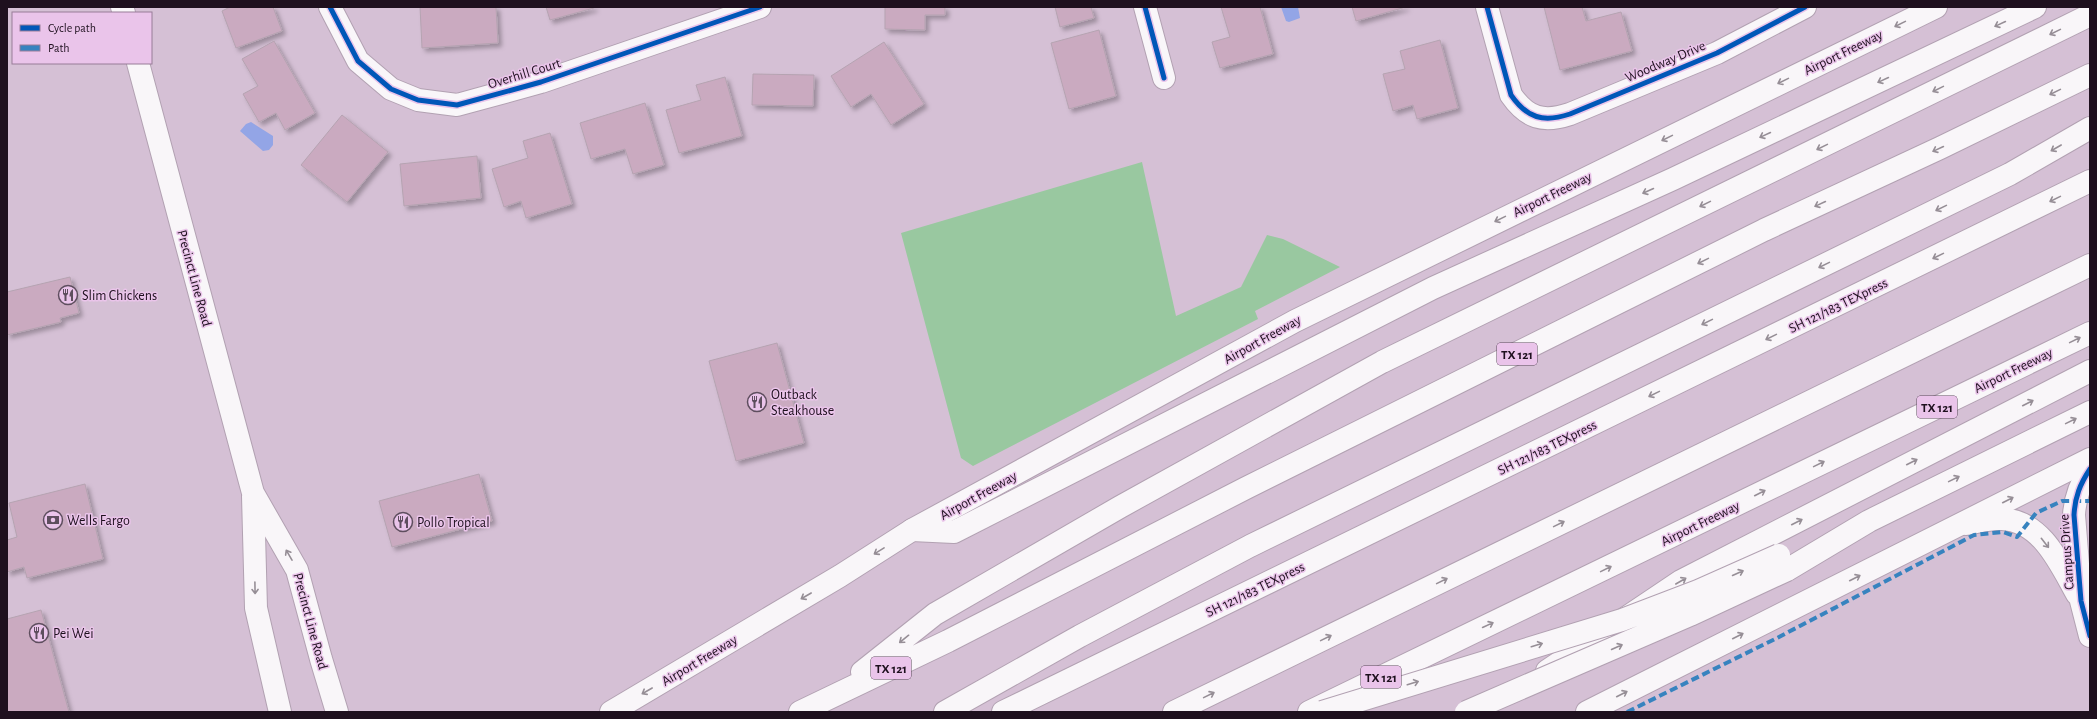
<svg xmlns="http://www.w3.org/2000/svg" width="2097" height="719" viewBox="0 0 2097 719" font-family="'Alegreya Sans',sans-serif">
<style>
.green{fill:#99c8a0}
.water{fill:#93a5e6}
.building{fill:#caaac0;stroke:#b5a3b1;filter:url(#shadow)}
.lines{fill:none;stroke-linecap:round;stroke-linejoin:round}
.minor-casing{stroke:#b2a1b2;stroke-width:24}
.tertiary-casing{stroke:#b2a1b2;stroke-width:24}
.secondary-casing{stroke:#b2a1b2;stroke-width:24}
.motorway-casing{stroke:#b2a1b2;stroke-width:24}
.minor{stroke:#f9f6f9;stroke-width:22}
.tertiary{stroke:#f9f6f9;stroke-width:22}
.secondary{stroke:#f9f6f9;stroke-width:22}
.motorway{stroke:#f9f6f9;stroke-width:22}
.motorway-bridge-casing{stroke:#b2a1b2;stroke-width:24;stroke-linecap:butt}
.motorway-bridge{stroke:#f9f6f9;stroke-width:22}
.quiet{stroke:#3783bf;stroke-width:4;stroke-dasharray:8 4;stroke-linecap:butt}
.cycleway-casing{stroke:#eac4ea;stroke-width:8}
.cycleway{stroke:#0057b8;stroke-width:5}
.oneway{stroke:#968e96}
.labels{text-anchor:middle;stroke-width:3;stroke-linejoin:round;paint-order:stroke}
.shield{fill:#eac4ea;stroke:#5b465b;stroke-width:1}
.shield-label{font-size:13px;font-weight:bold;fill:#1e101e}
.street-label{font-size:14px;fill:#1e101e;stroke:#eac4ea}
.poi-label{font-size:14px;fill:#1e101e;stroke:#eac4ea;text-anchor:start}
</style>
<defs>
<filter id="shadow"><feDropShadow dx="3.5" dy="3.5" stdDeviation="2" flood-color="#0004"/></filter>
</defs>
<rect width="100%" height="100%" fill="#d5c0d5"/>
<path class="green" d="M1142 162 1176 316 1241 287 1267 235 1283 239 1340 267 1255 311 1258 319 973 466 961 458 901 233Z"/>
<path class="water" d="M1281 7H1298L1300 18 1289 22 1286 21Z
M251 122 273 136V145L269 150 263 151 240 131 246 124Z"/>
<path class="building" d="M230 7H273L282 31 236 48 222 11Z
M420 7H496L498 43 422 48Z
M546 7H594V8L550 20Z
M885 7H945V15H925V30L885 29Z
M1055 7H1091L1094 18 1060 27Z
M1221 7H1260L1273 54 1220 68 1212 42 1230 37Z
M1352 7H1406L1356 21Z
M1544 7H1582L1586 21 1621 12 1632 51 1560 70Z
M1099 30 1116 96 1069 109 1051 43Z
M1440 40 1458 108 1417 119 1413 105 1393 111 1383 74 1405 69 1400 51Z
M274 41 315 113 285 130 276 113 259 122 243 94 258 86 242 59Z
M884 42 924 104 891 125 871 94 851 107 831 76Z
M753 74 814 75 813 106 752 105Z
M725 77 742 136 679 153 666 110 701 100 696 85Z
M645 103 664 165 633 174 625 149 591 159 580 123Z
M342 115 388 152 347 202 301 165Z
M550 133 572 204 526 218 521 201 504 207 492 169 528 158 523 141Z
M477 156 481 198 404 206 400 164Z
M70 277 79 313 60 318 61 322 7 335V292Z
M777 343 804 443 736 461 709 361Z
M479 474 492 521 392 547 379 501Z
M85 484 103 559 27 578 24 567 7 572V540L17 537 9 503Z
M41 610 69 712H7V619Z"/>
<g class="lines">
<defs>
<path id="minor" d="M330 7 358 61 391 89 418 100 457 105 541 82 760 7
M1145 7 1164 78
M1487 7 1511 95C1527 118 1543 123 1570 114L1717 53 1805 7"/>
<path id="tertiary" d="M2090 469C2080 484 2075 497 2074 515L2081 601 2090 636
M1966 524C1978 522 1990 518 2002 519 2042 521 2060 564 2077 594"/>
<path id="secondary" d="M122 7 124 13
M138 63 253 493 297 570 321 659 337 712
M253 496 256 608 280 712
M611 712 840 576 912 530 1295 321 1936 7
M1587 712 2090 459"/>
<path id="motorway" d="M912 530 954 532 1433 288 1673 179 2035 7
M1787 570 1869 521 2090 412
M1547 671 1681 581 2090 371
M862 672 935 614 1120 507 1382 362 2090 15
M800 712 948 641 1246 488 1764 230 1940 148 2090 75
M945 712 1080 636 1250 546 2010 174 2090 128
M1003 712 2090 181
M1174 712 2090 265
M1309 712 2090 333"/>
</defs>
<use href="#minor" class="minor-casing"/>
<use href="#tertiary" class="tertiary-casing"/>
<use href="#secondary" class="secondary-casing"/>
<use href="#motorway" class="motorway-casing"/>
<use href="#minor" class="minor"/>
<use href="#tertiary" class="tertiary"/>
<use href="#secondary" class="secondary"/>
<use href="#motorway" class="motorway"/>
<defs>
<path id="motorway-bridge" d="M1322 712 1622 620 1698 591 1779 555
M1466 712 1690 615 1787 570"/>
</defs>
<use href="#motorway-bridge" class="motorway-bridge-casing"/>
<use href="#motorway-bridge" class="motorway-bridge"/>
<path class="quiet" d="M1627 712 1777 638 1974 535 2003 532 2017 537 2036 513 2062 501H2090"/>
<defs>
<path id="cycleway" d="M330 7 358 61 391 89 418 100 457 105 541 82 760 7
M1145 7 1164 78
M1487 7 1511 95C1527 118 1543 123 1570 114L1717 53 1805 7
M2090 469C2080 484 2075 497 2074 515L2081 601 2090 636"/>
</defs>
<use href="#cycleway" class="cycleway-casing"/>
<use href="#cycleway" class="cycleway"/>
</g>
<defs><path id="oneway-shaft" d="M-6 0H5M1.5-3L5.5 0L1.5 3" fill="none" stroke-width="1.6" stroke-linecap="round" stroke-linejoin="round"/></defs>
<g class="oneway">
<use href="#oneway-shaft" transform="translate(1900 24) rotate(154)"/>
<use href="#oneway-shaft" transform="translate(2000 24) rotate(155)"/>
<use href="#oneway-shaft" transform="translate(2055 32) rotate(154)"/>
<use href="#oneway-shaft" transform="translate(1883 80) rotate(155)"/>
<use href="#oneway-shaft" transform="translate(1783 81) rotate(154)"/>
<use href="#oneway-shaft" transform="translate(1938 89) rotate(154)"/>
<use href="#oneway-shaft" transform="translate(2055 92) rotate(154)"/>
<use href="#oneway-shaft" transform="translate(1765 135) rotate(155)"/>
<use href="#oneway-shaft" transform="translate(1667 138) rotate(154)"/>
<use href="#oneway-shaft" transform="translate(1822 147) rotate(154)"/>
<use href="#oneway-shaft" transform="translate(2056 148) rotate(150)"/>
<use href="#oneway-shaft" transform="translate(1938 149) rotate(155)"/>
<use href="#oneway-shaft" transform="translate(1648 191) rotate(156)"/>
<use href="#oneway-shaft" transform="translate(2055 199) rotate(154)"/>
<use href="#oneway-shaft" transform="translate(1705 204) rotate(154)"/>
<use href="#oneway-shaft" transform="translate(1820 204) rotate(155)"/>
<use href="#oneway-shaft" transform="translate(1941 208) rotate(154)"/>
<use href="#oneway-shaft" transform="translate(1500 219) rotate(154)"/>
<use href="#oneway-shaft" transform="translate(1938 256) rotate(154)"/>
<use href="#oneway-shaft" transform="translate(1703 261) rotate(154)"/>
<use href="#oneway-shaft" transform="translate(1824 265) rotate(154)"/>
<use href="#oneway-shaft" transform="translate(1707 322) rotate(154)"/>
<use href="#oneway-shaft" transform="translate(1771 337) rotate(154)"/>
<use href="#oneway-shaft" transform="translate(2075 340) rotate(-26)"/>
<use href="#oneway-shaft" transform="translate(1654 394) rotate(154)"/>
<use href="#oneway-shaft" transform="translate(2028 403) rotate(-27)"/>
<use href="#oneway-shaft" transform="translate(2071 421) rotate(-26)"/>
<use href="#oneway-shaft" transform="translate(1912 462) rotate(-27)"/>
<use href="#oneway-shaft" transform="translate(1819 464) rotate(-26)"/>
<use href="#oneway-shaft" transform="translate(1954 479) rotate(-26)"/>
<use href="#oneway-shaft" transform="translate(1760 493) rotate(-27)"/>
<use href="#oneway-shaft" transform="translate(2008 500) rotate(-27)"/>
<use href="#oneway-shaft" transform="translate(1797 522) rotate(-27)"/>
<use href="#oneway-shaft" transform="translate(1559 524) rotate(-26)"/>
<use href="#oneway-shaft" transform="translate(2045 543) rotate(52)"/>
<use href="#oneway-shaft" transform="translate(879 551) rotate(148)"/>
<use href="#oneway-shaft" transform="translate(289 555) rotate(-120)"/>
<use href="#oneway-shaft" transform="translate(1606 569) rotate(-26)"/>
<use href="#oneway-shaft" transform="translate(1738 573) rotate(-24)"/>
<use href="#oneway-shaft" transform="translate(1855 578) rotate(-27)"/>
<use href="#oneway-shaft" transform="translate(1442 581) rotate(-26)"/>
<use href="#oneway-shaft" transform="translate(1681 581) rotate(-30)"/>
<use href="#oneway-shaft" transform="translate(255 588) rotate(89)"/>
<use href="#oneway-shaft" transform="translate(806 596) rotate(150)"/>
<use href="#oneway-shaft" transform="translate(1488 625) rotate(-25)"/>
<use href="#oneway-shaft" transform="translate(1738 636) rotate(-27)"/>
<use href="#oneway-shaft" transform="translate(1326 638) rotate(-26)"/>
<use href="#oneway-shaft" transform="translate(904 639) rotate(141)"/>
<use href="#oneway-shaft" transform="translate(1537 645) rotate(-17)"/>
<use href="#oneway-shaft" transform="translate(1617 647) rotate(-24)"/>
<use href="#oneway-shaft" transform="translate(1413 683) rotate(-17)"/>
<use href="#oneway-shaft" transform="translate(647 691) rotate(150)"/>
<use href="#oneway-shaft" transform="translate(1622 694) rotate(-27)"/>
<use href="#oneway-shaft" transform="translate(1209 695) rotate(-26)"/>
</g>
<defs>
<symbol id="restaurant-ring" viewBox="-11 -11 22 22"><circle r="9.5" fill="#eac4ea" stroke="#5e4e5e" stroke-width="1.5"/><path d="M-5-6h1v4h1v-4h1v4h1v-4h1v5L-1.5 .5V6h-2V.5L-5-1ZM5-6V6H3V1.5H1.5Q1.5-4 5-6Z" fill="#5e4e5e"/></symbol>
<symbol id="bank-ring" viewBox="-11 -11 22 22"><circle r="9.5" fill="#eac4ea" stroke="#5e4e5e" stroke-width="1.5"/><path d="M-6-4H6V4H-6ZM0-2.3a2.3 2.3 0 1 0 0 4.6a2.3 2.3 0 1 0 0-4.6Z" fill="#5e4e5e"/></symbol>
</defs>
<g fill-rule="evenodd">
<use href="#restaurant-ring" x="57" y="284" width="22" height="22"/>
<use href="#restaurant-ring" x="746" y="391" width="22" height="22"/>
<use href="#bank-ring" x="42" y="509" width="22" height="22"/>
<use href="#restaurant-ring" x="392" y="511" width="22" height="22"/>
<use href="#restaurant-ring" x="28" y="622" width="22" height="22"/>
</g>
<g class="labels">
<g class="shield">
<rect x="1497" y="343" width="40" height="22" rx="3"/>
<rect x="1917" y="396" width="40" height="22" rx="3"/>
<rect x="871" y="657" width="40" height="22" rx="3"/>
<rect x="1361" y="666" width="40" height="22" rx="3"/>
</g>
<g class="shield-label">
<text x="1517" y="359">TX 121</text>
<text x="1937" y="412">TX 121</text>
<text x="891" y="673">TX 121</text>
<text x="1381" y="682">TX 121</text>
</g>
<g class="street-label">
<text transform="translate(1843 52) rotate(-26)" y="5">Airport Freeway</text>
<text transform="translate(1665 61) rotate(-23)" y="5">Woodway Drive</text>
<text transform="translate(524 73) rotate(-17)" y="5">Overhill Court</text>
<text transform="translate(1552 194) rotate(-26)" y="5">Airport Freeway</text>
<text transform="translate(195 278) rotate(75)" y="5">Precinct Line Road</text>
<text transform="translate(1838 305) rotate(-26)" y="5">SH 121/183 TEXpress</text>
<text transform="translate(1262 339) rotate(-29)" y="5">Airport Freeway</text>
<text transform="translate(2013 370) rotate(-26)" y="5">Airport Freeway</text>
<text transform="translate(1547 447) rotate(-26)" y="5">SH 121/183 TEXpress</text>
<text transform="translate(978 495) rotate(-29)" y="5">Airport Freeway</text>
<text transform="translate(1700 523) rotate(-26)" y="5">Airport Freeway</text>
<text transform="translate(2066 552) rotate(-94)" y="5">Campus Drive</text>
<text transform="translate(1255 589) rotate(-26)" y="5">SH 121/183 TEXpress</text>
<text transform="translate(311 621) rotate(75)" y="5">Precinct Line Road</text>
<text transform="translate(699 660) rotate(-31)" y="5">Airport Freeway</text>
</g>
<g class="poi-label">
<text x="82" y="300">Slim Chickens</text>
<text x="771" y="399">Outback<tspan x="771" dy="16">Steakhouse</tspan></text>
<text x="67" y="525">Wells Fargo</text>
<text x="417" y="527">Pollo Tropical</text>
<text x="53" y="638">Pei Wei</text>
</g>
</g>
<rect width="2097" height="719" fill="none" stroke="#1e101e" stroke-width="16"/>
<rect x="12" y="12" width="140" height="52" fill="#eac4ea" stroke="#987c98"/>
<rect x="20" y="25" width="20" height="6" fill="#0057b8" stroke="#987c98"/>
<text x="48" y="32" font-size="12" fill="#1e101e">Cycle path</text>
<rect x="20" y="45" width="20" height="6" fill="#3783bf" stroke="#987c98"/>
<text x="48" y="52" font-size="12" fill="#1e101e">Path</text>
</svg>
